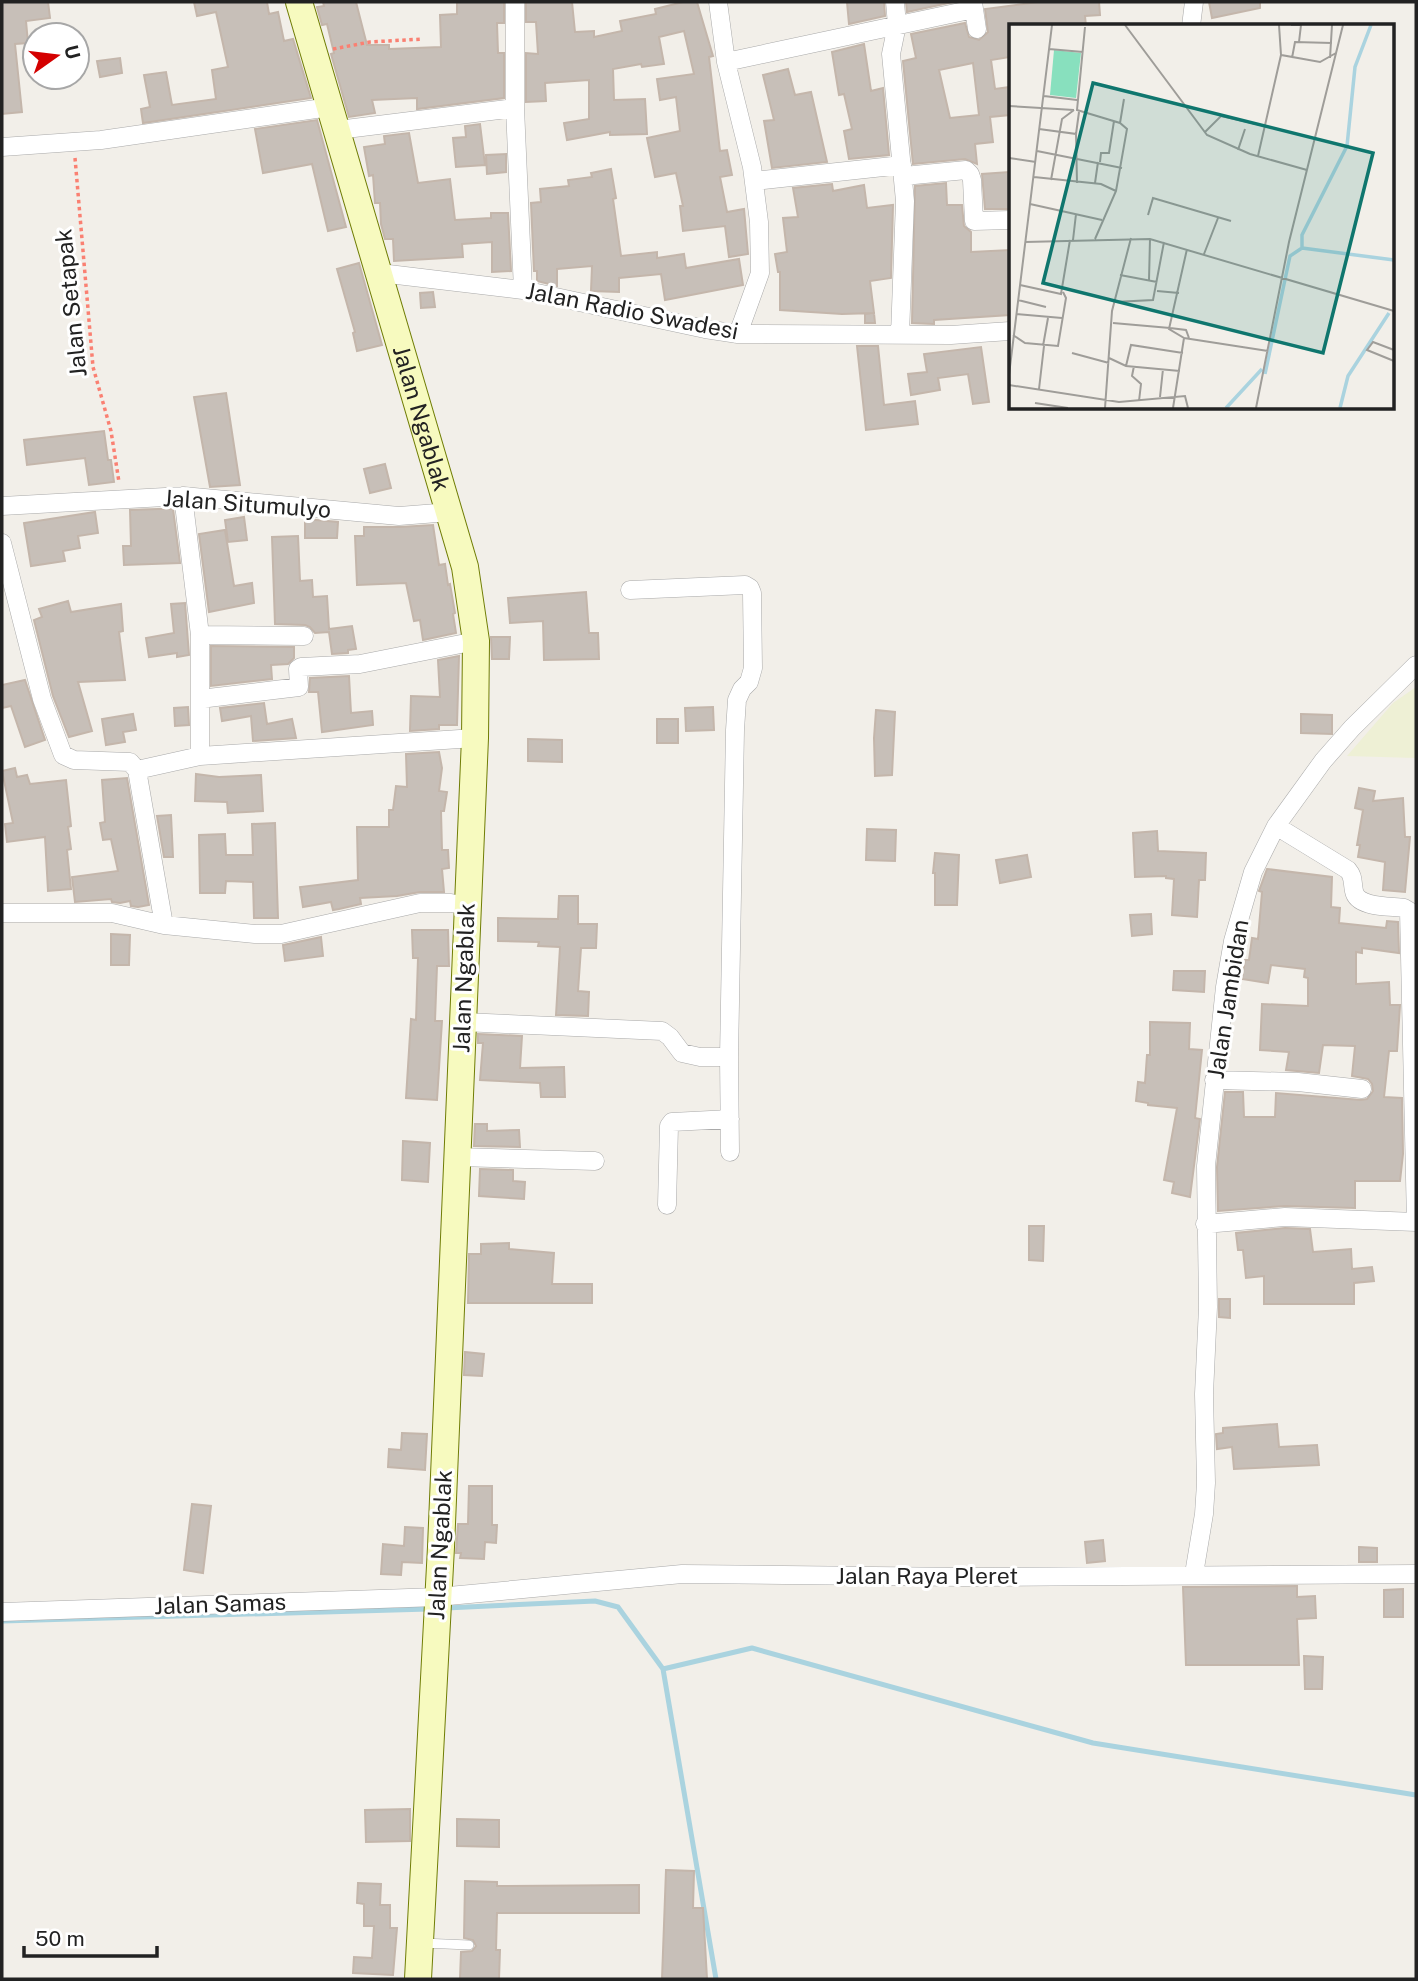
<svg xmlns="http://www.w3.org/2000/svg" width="1418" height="1981" viewBox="0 0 1418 1981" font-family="'Public Sans',sans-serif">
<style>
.farmland{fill:#eef0d5}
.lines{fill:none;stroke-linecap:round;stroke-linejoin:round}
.stream{stroke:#aad3df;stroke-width:5}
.building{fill:#c7bfb8;stroke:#c4b6ab;stroke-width:2;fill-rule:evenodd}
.lane-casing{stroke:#a9a9a9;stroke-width:10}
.street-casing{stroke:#a9a9a9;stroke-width:19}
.secondary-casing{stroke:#707d05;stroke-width:28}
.path{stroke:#fa8072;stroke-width:3.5;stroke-dasharray:3.5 3.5;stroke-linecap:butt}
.lane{stroke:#fff;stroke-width:9}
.street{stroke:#fff;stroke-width:18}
.secondary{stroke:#f7fabf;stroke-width:26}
.labels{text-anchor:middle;stroke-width:6;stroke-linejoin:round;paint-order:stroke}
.street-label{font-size:23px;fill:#222;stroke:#fff}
.inset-river{fill:none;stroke:#aad3df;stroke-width:3.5}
.inset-road{fill:none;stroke:#9f9d99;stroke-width:2}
.view{fill:#0f766e;fill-opacity:0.15;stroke:#0f766e;stroke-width:3.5}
.inset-edge{fill:none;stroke:#222;stroke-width:3.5}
</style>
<rect width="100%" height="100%" fill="#f2efe9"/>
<path class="farmland" d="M1416 687V758L1347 756 1393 703Z"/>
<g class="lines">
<path class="stream" d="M446 1608 595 1601 618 1607 663 1669 752 1648 1093 1743 1416 1795
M2 1621 429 1609
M663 1669 716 1979"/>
</g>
<path class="building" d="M2 2H48L50 18 26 21 28 43 15 44 22 112 2 114Z
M194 2H267L269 14 278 12 284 41 293 39 311 98 143 123 141 109 150 107 144 75 166 72 172 105 216 99 212 70 228 67 216 12 197 16Z
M323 2H356L367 45H389V49L441 47 440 15 457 14V2H504V23H497L498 53H504V98L417 109V98L372 100 375 113 349 117 331 54 334 53 327 24 322 25 317 7 324 6Z
M526 2H572L575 32 594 31V37L622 31 620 21 656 14 655 9 683 2H697L713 56 709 57 720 151 727 150 732 175 720 177 727 212 744 209 748 254 729 257 725 226 683 231 680 206H683L676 173 655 177 647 138 680 131 676 97 660 100 657 79 694 74 684 31 659 37 664 64 642 67 641 64 613 69 614 100 645 99 647 134 610 135V132L567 140 564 123 589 119V80L545 83 546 101 526 102V53L538 54 536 22H526Z
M847 2H884L885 16 849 24Z
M906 2H953L907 12Z
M1038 2H1099L1100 15 1085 16 1086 26H1010V57L991 60 995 89 1010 87V115L990 117 993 142 975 144 977 164 965 159 913 164 903 61 916 58 911 34 965 23 969 37 979 40 988 32 985 9ZM973 63 979 115 950 118 939 70Z
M1209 2H1260V8L1212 18Z
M864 44 871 91 883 88 889 155 849 159 844 131 852 129 844 94 839 95 832 52Z
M120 58 122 73 100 77 97 61Z
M788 69 795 95 811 92 827 162 772 168 764 121 774 120 763 75Z
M317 120 346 227 328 231 312 164 263 173 255 129Z
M480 124 485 165 456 167 453 138 466 137 465 126Z
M409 133 418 183 450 179 455 220 491 218V213H508L511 271 492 272V242L462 244 463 257 394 261 393 239H385L381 224 380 203H375L373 175 369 176 364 147 385 144 384 136Z
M506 154V172L487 174 486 155Z
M611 169 616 198 613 199 621 256 657 252V258L684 254 686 268 739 259 743 285 665 300 661 274 619 278V292L591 291 592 266 557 269V286L537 281V271H534L531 203 541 202 540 189 569 186 568 180 592 177 591 173Z
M1009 172 1010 209H985L982 174Z
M946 183 947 205H962L964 226 971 232V252L1010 250V315L934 320V324L912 323 915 186Z
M832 184 833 191 864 185 867 208 893 205 891 278 870 281 874 313 842 314 780 310V272H778L775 254 787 252 783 218 798 217 793 188Z
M359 263 382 345 357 351 353 333 355 332 337 269Z
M433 292 435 307 421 308 420 293Z
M874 313 875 323H865V314Z
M857 346H878L884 405 915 401 918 424 866 430Z
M981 347 989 402 973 404 968 374 938 378 940 390 911 395 908 374 927 372 924 354Z
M226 393 240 485 210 487 194 397Z
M104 431 108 460H111L114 482 89 485 85 458 27 465 24 440Z
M385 464 391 488 370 493 364 469Z
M158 509H173L180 563 124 565 123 546H131L130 510Z
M95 512 98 533 78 536 80 548 63 551 65 561 31 566 24 523Z
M244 517 247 540 228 542 225 520Z
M305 519 338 522 337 538H305Z
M433 525 439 565 445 564 448 585 450 584 455 613 453 614 456 633 423 640 420 620 414 621 406 583 357 585 355 536H364V527H400Z
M225 530 234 586 252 583 254 603 209 612 199 534Z
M298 536 300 581 312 580 313 597 327 596 329 629 352 626 356 649 348 650V653L332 654 329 632 315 633 310 627 305 625 275 624 272 537Z
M586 592 589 633H598L599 659 544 660 543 621 510 623 508 598Z
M68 601 71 612 121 604 123 631 119 632 125 680 78 682 92 731 69 737 53 696 34 620 42 617 39 609Z
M185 603 189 655 177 657V653L149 657 146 638 174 633 171 604Z
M491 637H510L509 659H492Z
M211 646 294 647V658L288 664 271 665 272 679 211 686Z
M459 656 457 725H439V729L410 731 411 696 440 697 438 660Z
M349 676 351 713 372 711 373 725 322 732 318 692H309L310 678Z
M25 680 45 740 25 747 11 706 2 708V685Z
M264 703 267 724 292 719 296 738 253 741 251 716 222 721 220 708Z
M188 707 189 725 175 726 174 708Z
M713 707 714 730 686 731 685 708Z
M876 710 895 712 892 775 875 776 874 738Z
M133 714 136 730 123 732 125 742 106 745 102 719Z
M1301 714 1332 715V734L1301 733Z
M657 719H678V743H657Z
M528 739 562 740V762L528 761Z
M439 752 442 768 439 791 447 792 444 811H441L442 850H448L449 868 442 869 444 892H420L397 896 360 898 361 904 339 909 333 910 331 902 303 907 300 887 358 880 357 827H389V810H393L396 786 407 787 406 754Z
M15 768 17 777 27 775 30 784 66 780 71 826 68 827 71 849 67 850 71 889 48 891 45 837 7 842 5 824 13 823 2 771Z
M196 774 219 777 261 775 263 811 228 813 227 802 195 801Z
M127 778 149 905 138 907 131 906 130 901 120 903 112 902 111 899 75 902 72 877 118 871 111 839 103 840 100 823 105 822 102 780Z
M1359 788 1375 791 1373 801 1403 798 1405 837H1410L1405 892 1383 890 1385 862 1358 857 1360 845H1357L1363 810 1355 808Z
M171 815 173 857H164L157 816Z
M275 823 278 918H254L253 882 226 881 225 893H200L199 835 225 834 226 855H253L252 824Z
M867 829 896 830 895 861 866 860Z
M1157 831 1158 851 1206 853 1205 880H1199L1197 917 1172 915 1174 879 1166 878V876L1135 877 1133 833Z
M935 853 959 855 957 905H935V873H933Z
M1027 855 1031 877 1000 883 996 860Z
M1267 869 1332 877 1331 907 1340 908 1339 923 1386 928 1387 921 1398 922 1399 953 1362 948V953L1356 952V984L1389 982 1390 1005H1400L1397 1051H1389L1384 1097 1402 1098 1403 1154 1400 1181H1355V1208L1285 1206 1218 1211 1217 1167 1225 1092H1243L1244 1117H1275L1276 1093 1361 1100 1367 1099 1373 1091 1372 1084 1368 1079 1352 1076 1355 1046 1323 1045 1319 1073 1286 1070 1289 1052 1260 1050 1262 1004 1308 1006V978L1304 977 1305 969 1271 965 1268 983 1242 979 1245 960H1249L1252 938 1258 939 1262 892 1259 891Z
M559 896H578V924H597L596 948H581L578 991 589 992 588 1016 556 1015 560 947 538 946 539 942 498 941V918L558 919Z
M1151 914 1152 934 1132 936 1130 915Z
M412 930H448L449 966H437L435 1021H442L437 1100 406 1098 411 1019 416 1020 418 958H413Z
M111 934 130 935 129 965H111Z
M321 937 323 956 285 961 283 945Z
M1174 971H1205L1204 992 1173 990Z
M1150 1022 1190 1023 1189 1049 1202 1050 1195 1118 1200 1119 1190 1197 1172 1193 1174 1182 1164 1180 1177 1108 1148 1105V1103L1136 1101 1138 1082 1145 1083 1147 1055H1150Z
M478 1034 522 1036 520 1068 564 1067 565 1097H541L540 1083 480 1080 483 1043H478Z
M475 1124H487V1131L519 1130 520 1147 474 1146Z
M403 1141 430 1143 428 1182 402 1180Z
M480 1169 513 1170V1181L525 1182 524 1199 479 1196Z
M1029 1226H1044L1043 1261 1029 1260Z
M1285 1228 1310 1229 1313 1252 1351 1249 1352 1269 1372 1267 1374 1281 1354 1283V1304H1264V1276L1246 1278 1243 1250H1238L1236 1233Z
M509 1243V1249L554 1253 552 1284H592V1303H468L469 1254H481V1244Z
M1219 1299H1230V1318L1219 1317Z
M465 1352 484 1354 482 1376 464 1375Z
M1277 1424 1279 1447 1317 1445 1319 1465 1234 1469 1232 1447 1217 1449 1216 1434 1223 1433V1428Z
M402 1433 427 1434 425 1470 388 1467 389 1449 401 1450Z
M469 1486H492V1525H497L496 1543 485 1542 484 1559 460 1558 461 1553H456L458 1524H468Z
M192 1504 211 1506 203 1573 184 1570Z
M405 1527 423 1528 422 1563 402 1562 401 1575 381 1574 383 1544 404 1546Z
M1103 1540 1105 1561 1087 1563 1085 1542Z
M1359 1547 1377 1548V1562H1359Z
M1297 1586V1597L1315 1596 1316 1618 1297 1619 1299 1665H1186L1183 1587Z
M1403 1589V1617H1384V1590Z
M1304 1656 1323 1657 1322 1689H1305Z
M410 1809V1841L366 1842 365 1810Z
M457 1819 499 1820V1847L457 1846Z
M666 1870 694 1871 693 1908H703L707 1979H662Z
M465 1881 497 1882V1886L639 1885V1913H497L496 1950H500L499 1979H460L461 1952 472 1951 476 1946 473 1940 464 1938Z
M358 1883 381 1884 380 1905H390V1928H397L393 1975 353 1973 354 1957 372 1958 374 1926H364V1904L357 1903Z"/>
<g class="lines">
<defs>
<path id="lane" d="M422 1943 469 1945"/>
<path id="street" d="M515 2V108L523 290
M718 2 726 62 752 167 759 222 760 273 738 334
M895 2 897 25 891 54 905 201 900 335
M974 9 977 29
M1191 26 1194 2
M726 62 974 9 973 2
M338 130 515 108
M2 147 101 140 330 107
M904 176 966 170 970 174 972 180 974 221 1010 220
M754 181 902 165
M380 273 523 290 705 329 738 334 951 335 1010 331
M183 496 200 635V756
M2 506 183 496 399 516 450 512
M2 543 42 699 63 755 74 760 130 762 137 770 164 925
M630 590 745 585 750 588 752 593 753 668 749 682 742 689 737 700 735 730 729 1057 730 1152
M200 635 304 636
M200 699 299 687 298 669 301 667 360 664 476 641
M137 770 200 756 475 738
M1276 826 1348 870C1354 877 1352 882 1354 891 1357 908 1390 906 1404 908L1409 911 1416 1222
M2 913H112L164 925 255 934H281L420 903H451L467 906
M463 1022 662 1031 670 1037 682 1053 700 1057H729
M1214 1080 1298 1082 1362 1089
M457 1157 595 1161
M667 1205 669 1126 672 1122 730 1119
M1205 1224 1285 1217 1416 1222
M1194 1574 1204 1514 1206 1483 1204 1394 1208 1307 1206 1166 1225 987 1233 941 1253 872 1276 826 1323 761 1352 728 1416 665
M2 1612 438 1597 682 1574 964 1577 1416 1574"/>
<g id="secondary">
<path id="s1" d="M299 2 465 567 476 641 475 738 441 1547 418 1979"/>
</g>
</defs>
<use href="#lane" class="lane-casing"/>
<use href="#street" class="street-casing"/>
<use href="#secondary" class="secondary-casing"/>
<path class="path" d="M333 49 370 42 423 39
M75 158 93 367 111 431 119 482"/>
<use href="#lane" class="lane"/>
<use href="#street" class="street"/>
<use href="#secondary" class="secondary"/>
</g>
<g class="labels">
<g class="street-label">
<text transform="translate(71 303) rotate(-96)" y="8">Jalan Setapak</text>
<text transform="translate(632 311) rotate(11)" y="8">Jalan Radio Swadesi</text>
<text dy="8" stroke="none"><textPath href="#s1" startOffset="434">Jalan Ngablak</textPath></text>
<text transform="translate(247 504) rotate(4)" y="8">Jalan Situmulyo</text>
<text transform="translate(464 978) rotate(-88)" y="8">Jalan Ngablak</text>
<text transform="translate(1228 999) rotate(-81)" y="8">Jalan Jambidan</text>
<text transform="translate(440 1545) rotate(-87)" y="8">Jalan Ngablak</text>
<text x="927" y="1584">Jalan Raya Pleret</text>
<text transform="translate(220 1604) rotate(-2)" y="8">Jalan Samas</text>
</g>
</g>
<g transform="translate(1009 24)">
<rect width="385" height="385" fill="#f2efe9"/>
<path d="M45 26 72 29 67 74 41 71Z" fill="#88e0be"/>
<path class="inset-river" d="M293 224 385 236M256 350 281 232 293 224V211L338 122 346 43 362 1M217 384 253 345M331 384 339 352 380 289"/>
<path class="inset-road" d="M116 1 198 111 241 130 298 146M270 1 272 31M282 1H292L290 18M76 3 68 86 111 99 118 105 107 167 86 215M40 25 74 28M283 34 286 18 323 19M321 34 323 1M35 72 68 76M0 82 65 86M111 99 115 75M30 105 67 110 68 159M196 108 212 92 256 102M67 110 70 88M229 126 236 105M28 127 113 144M249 132 272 31 311 38 327 29M0 134 27 138M91 138 92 129H100L105 97M25 153 92 160 107 167M42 156 53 95 65 86M86 159 89 138M21 180 93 196M139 191 144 174 222 197M64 216 67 190M16 218 141 215 385 287M195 230 209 194M111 251 148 258M140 256 141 215M11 261 52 270 61 216M148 267 170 269M9 276 37 283M105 278 144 276 155 218M7 290 53 294M104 299 161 304M161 304 177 306 180 314M4 311 16 319 49 322 57 274 54 268M175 314 259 327M34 322 39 294M385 326 364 318 358 326 385 337M63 329 100 339M100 334 117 342 171 347M117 342 122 321 174 329M125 342 123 352 132 360 130 377M0 351 43 1M0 361 110 378 176 372 179 384M30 365 35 322M151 373 154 345M26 379 59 384M96 384 103 287 122 214M164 384 175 314 160 305 178 225M247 384 280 218 334 1"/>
<path class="view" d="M84 59 364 129 314 329 34 259Z"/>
<rect width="385" height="385" class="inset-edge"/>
</g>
<rect width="1418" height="1981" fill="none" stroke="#222222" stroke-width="7"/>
<g transform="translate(56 56) rotate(76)"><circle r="33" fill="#ffffff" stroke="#a7a7a7" stroke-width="2"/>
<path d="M0-5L12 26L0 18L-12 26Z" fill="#d40000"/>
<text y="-10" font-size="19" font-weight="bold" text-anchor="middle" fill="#222222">U</text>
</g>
<path d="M24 1946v10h133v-10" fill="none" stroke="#222222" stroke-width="3.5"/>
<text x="35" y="1946" font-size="21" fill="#222222" stroke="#ffffff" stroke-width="5" paint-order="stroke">50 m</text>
</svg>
